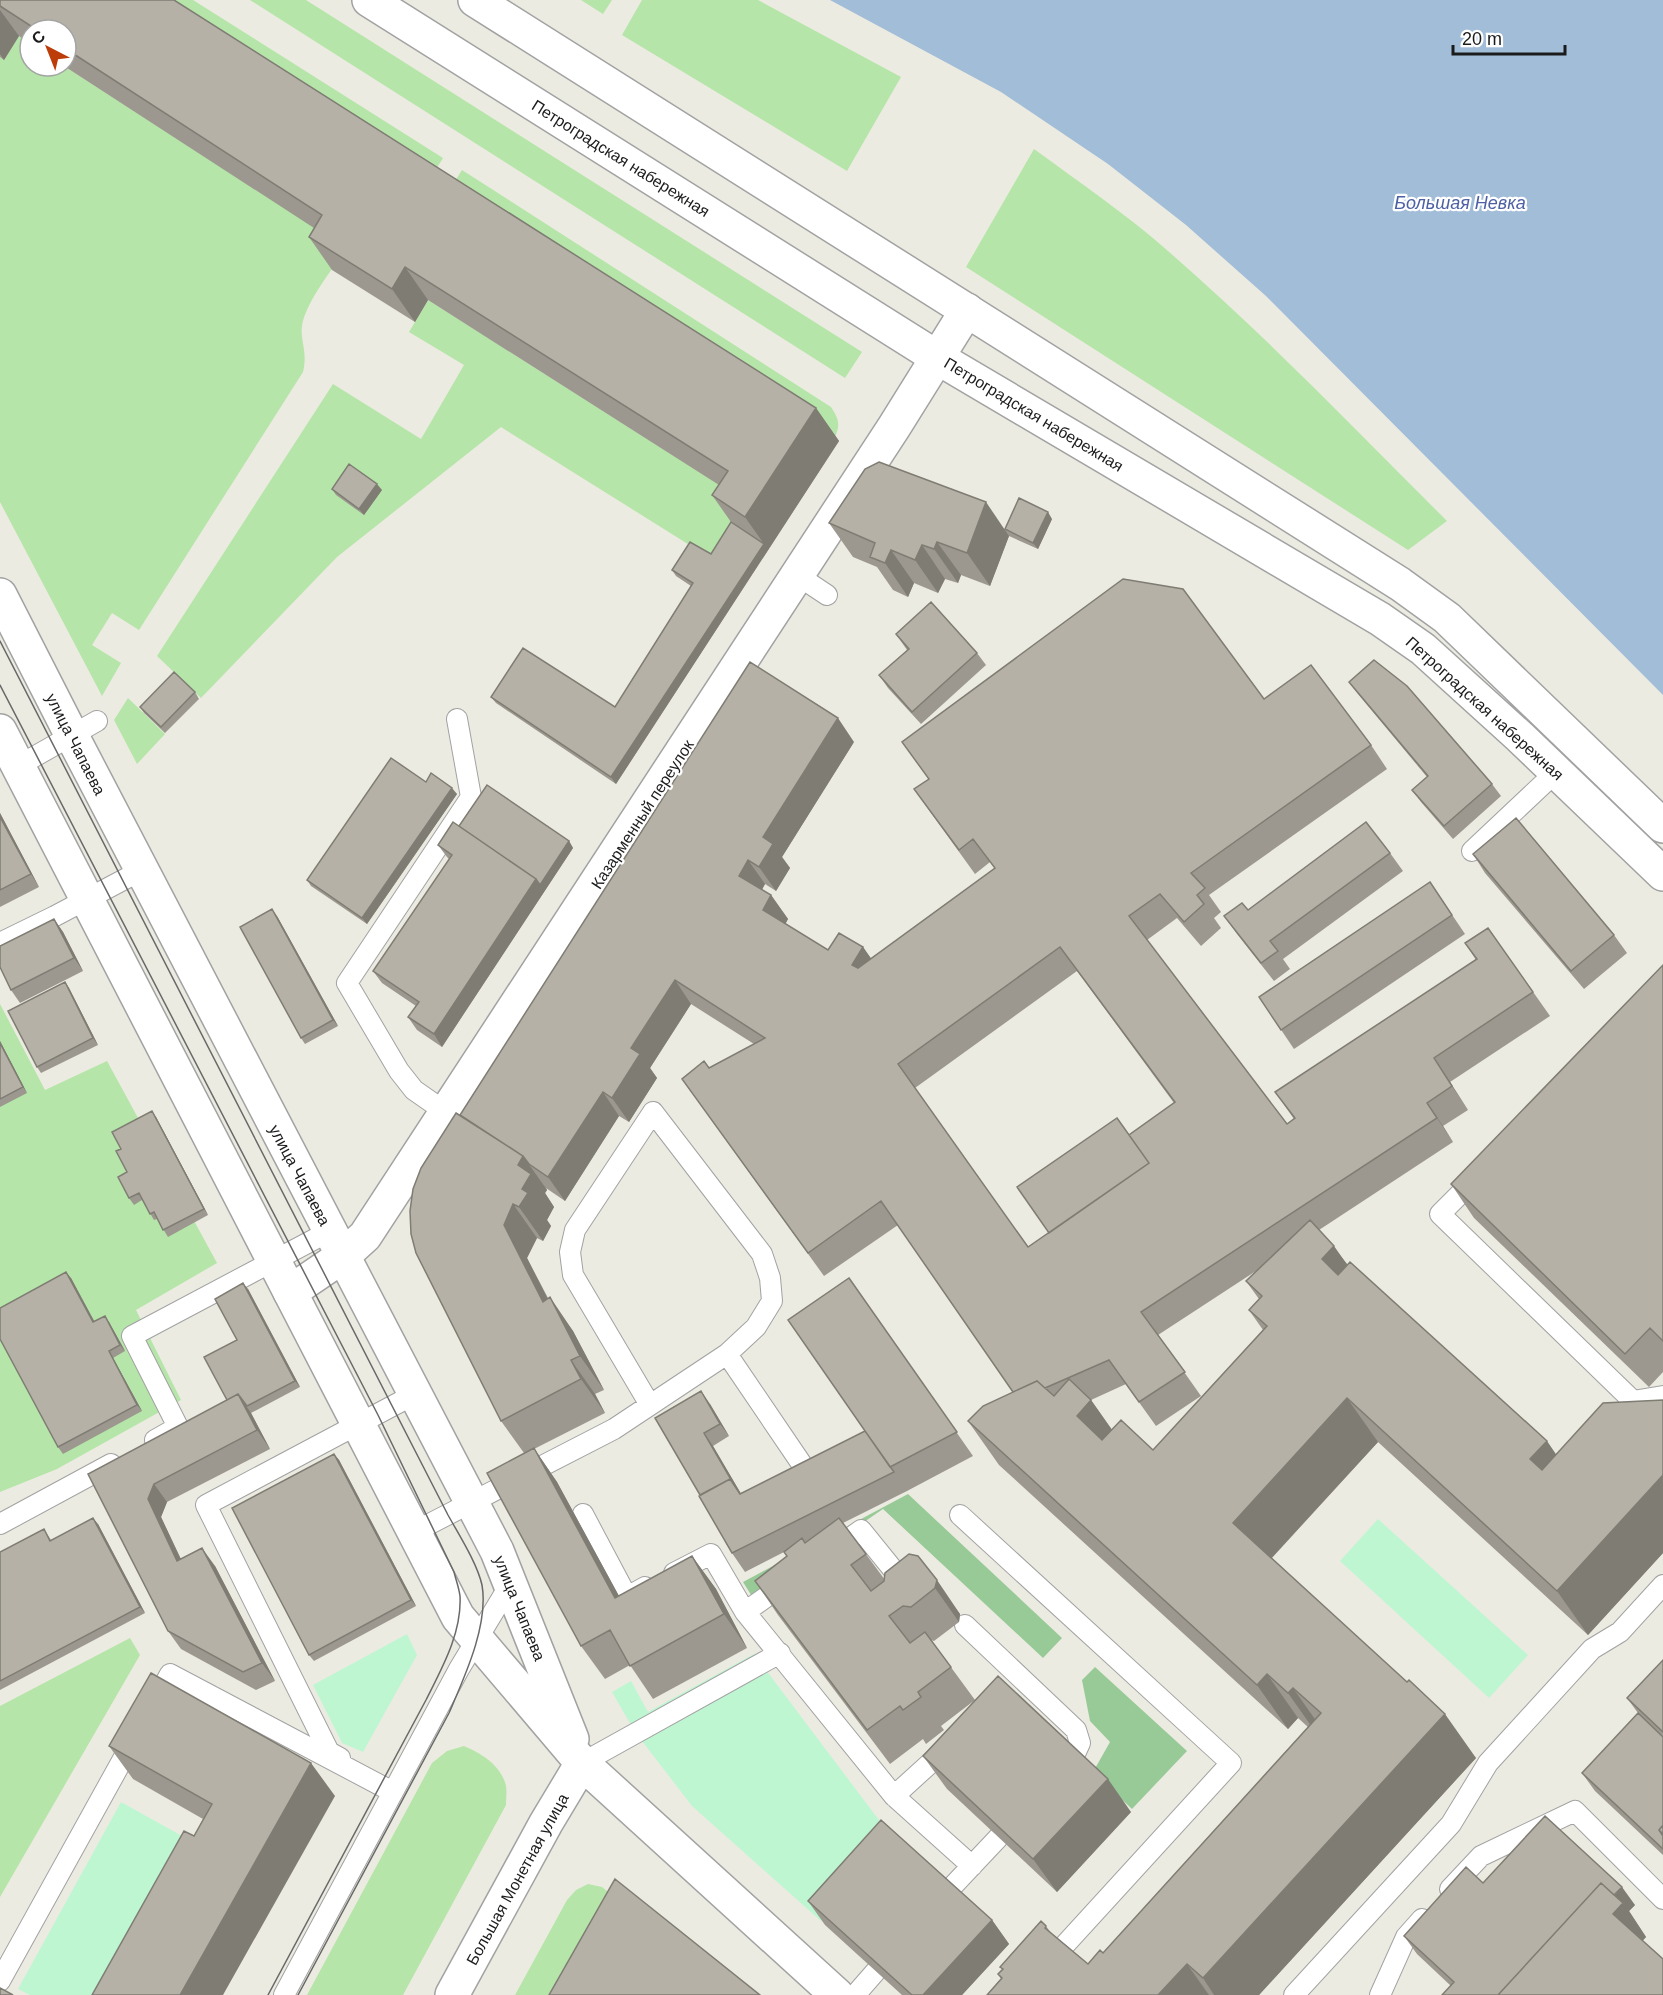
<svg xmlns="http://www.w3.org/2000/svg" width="1663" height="1995" viewBox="0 0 1663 1995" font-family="Helvetica,sans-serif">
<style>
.grass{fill:#b5e5a8}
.forest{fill:#98ca97}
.park{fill:#bef6d2}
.water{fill:#a2bdd8}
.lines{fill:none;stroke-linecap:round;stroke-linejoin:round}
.service-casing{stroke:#a2a2a2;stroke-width:22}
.minor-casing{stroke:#a2a2a2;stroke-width:36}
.tertiary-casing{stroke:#a2a2a2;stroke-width:36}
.service{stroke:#fff;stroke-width:20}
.minor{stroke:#fff;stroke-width:33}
.tertiary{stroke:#fff;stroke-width:33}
.tram{stroke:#696969;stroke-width:1.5}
.wall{fill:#9c988f;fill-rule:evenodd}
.shaded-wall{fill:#7f7c74}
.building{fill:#b5b1a6;stroke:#7f7c74;stroke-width:1.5;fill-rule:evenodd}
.labels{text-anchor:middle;stroke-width:4.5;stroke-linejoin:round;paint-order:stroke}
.street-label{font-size:16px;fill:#1b1b1b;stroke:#fff}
.water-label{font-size:18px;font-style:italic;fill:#4d60a5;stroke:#fff}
</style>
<rect width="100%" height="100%" fill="#ecebe1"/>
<path class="grass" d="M148 0H193L443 158 430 179Z
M250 0H306L862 352 845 378Z
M581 0H612L603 14Z
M642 0H758L901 77 847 171 622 35Z
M19 36 30 44V66H64L346 248C333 269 305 303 302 326 300 341 308 352 303 372L139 630 112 613 92 645 121 663 102 696 0 502V57L4 59Z
M1034 149C1079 182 1126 214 1168 251 1266 336 1356 430 1447 521L1408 550 966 267Z
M462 170 831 407C838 418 841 424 835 437L449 191Z
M428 300 751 505 715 561 501 427 337 557 201 698 157 656 333 384 421 439 464 365 409 332Z
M128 698 165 734 137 764 114 720Z
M0 1004 45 1090 107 1061 217 1263 136 1310 181 1400 57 1469 0 1492Z
M130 1638 140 1655 0 1897V1706Z
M464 1746C482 1754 501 1765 506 1786 507 1792 506 1799 506 1805L403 1995H307L432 1763 447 1751Z
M588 1884 602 1887 645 1922 605 1995H515L567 1900 576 1890Z"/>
<path class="forest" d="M908 1494 1062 1638 1043 1658 883 1509 753 1598 743 1582Z
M1095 1667 1187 1751 1132 1809 1093 1772 1110 1742 1090 1721 1082 1680Z"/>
<path class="park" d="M1378 1519 1528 1655 1489 1698 1340 1561Z
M407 1634 417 1655 363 1752 342 1743 313 1685Z
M754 1654 894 1840 821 1921 692 1806 635 1732 612 1692 631 1681 648 1712Z
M121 1802 200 1846 116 1995H30L18 1989Z"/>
<path class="water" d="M830 0H1663V695L1266 296 1186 225 1108 164 1001 92Z"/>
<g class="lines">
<defs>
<path id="service" d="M797 575 827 595
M18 766 97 721
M1472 851 1556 772
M0 943 55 916 142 870
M447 1113 414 1090 399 1071 347 983 471 797 457 719
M1478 1176 1440 1214 1633 1401 1663 1396
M727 1354 803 1466
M155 1440 178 1427 132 1336 330 1231
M583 1514 627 1597 645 1587
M960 1515 1231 1763 1019 1995
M0 1524 111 1464
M414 1532 614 1429 727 1354 756 1327 772 1301 770 1278 762 1254 653 1112 575 1230 570 1252 573 1275 650 1405
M831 1552 861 1530 908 1588
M674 1573 711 1554 745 1612 894 1796 972 1866
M745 1612 787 1582
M965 1625 1076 1730 1080 1743 1073 1758
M154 1703 170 1674 393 1792
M340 1758 329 1752 206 1505 415 1394
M582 1763 780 1653
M894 1796 948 1747
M1450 1889 1481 1856 1575 1811 1663 1899
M949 1890 998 1838
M0 1981 134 1739
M284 1995 459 1669 511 1583
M855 1995 876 1971
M1294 1995 1451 1824 1488 1763 1592 1649 1620 1632 1663 1585
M1380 1995 1406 1937 1422 1919"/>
<path id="minor" d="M290 1292 343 1256 365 1236 894 427 967 310"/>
<path id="tertiary" d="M369 0 938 358 1380 619 1423 649 1520 737 1663 874
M475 0 1400 584 1447 618 1663 826
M0 595 72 736 497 1551 572 1739
M0 731 458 1617 582 1763 837 1995
M452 1995 546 1823 582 1763"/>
</defs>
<use href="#service" class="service-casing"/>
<use href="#minor" class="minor-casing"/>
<use href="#tertiary" class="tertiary-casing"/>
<use href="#service" class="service"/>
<use href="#minor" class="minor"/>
<use href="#tertiary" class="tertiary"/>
<path class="tram" d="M0 641 448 1515C459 1535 477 1563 482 1585 489 1625 464 1678 449 1713L298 1995
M0 685 378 1415 454 1572C456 1580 459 1588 460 1596 462 1633 442 1668 426 1700L268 1995"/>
</g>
<path class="wall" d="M0 0H174L816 408 839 441 616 784 496 703 491 697 523 648 615 707 691 586 676 576 672 570 690 542 711 554 731 522 712 495 719 485 428 300 415 322 332 270 309 237 314 228 64 66H66V30H30V44L19 36 4 60 0 57Z
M332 489 382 490 364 515 336 495Z
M1052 519 1038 549 1009 536 990 586 961 575 958 583 945 579 938 593 914 583 908 597 893 590 877 567 853 557 829 523 1005 529Z
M896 634 977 653 986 665 921 724 888 688 879 675 907 650Z
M1349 682 1492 784 1501 796 1453 839 1421 802 1412 790 1427 777 1358 694Z
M195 692 199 699 165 733 144 713 140 707Z
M1264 699 1371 745 1387 769 1209 895 1221 912 1214 918 1221 928 1201 946 1177 918 1147 940 1287 1124 1294 1119 1275 1092 1476 960 1465 943 1488 928 1550 1016 1450 1082 1468 1110 1443 1126 1453 1142 1319 1230 1348 1265 1556 1455 1663 1400V1553L1588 1635 1378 1442 1272 1558 1476 1758 1259 1995H987L1001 1979 998 1974 1002 1969 1000 1967 1046 1926 1051 1933 1088 1964 1103 1953 1308 1727 1298 1718 1288 1729 999 1465 968 1421 1013 1392 898 1225 824 1276 682 1079 709 1068 754 1044 691 1004 650 1068 657 1078 629 1122 619 1116 565 1201 546 1188 547 1190 545 1193 554 1207 547 1220 551 1226 543 1241 537 1238 527 1258 548 1298 573 1331 604 1390 595 1394 605 1413 534 1449 557 1482 619 1596 692 1556 716 1589 747 1648 653 1699 630 1665 605 1679 581 1646 524 1453 501 1421 460 1115 854 742 782 857 790 868 776 891 765 884 762 890 771 895 788 919 785 924 828 950 863 947 871 959 995 869 990 862 975 874 931 813 914 789 929 779 902 742ZM1077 971 1174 1103 1049 1233 1028 1247 915 1088ZM1259 1269 1246 1281 1259 1299 1249 1310 1263 1330 1153 1450 1112 1430 1091 1400 1126 1384 1156 1426 1201 1396 1158 1335Z
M426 782 457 794 367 924 311 886 307 880Z
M0 813 39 887 0 907Z
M459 826 569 841 573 848 442 1047 417 1030 408 1017 416 1006 382 983 373 971 449 859 447 857 438 845Z
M1390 853 1403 871 1283 959 1290 969 1274 981 1237 934 1224 916 1248 910Z
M1473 854 1614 935 1627 953 1584 989 1485 873Z
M1430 882 1465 934 1294 1049 1259 997Z
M277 916 338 1026 305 1044 301 1038Z
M54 919 63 932 83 971 20 1003 11 990Z
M1663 965V1372L1649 1387 1474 1218 1451 1184Z
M65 982 69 988 98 1045 41 1073 37 1067Z
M0 1041 27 1093 0 1107Z
M156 1117 208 1215 168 1237 157 1219 154 1220 142 1200 134 1205 129 1198 127 1172 121 1149Z
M71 1278 94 1322H109L125 1351 113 1358 142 1411 63 1454 58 1447Z
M849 1278 973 1456 907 1491 906 1489 907 1491 843 1523 885 1580 909 1554 960 1614 959 1622 934 1641 931 1640 975 1700 941 1726 944 1730 926 1744 923 1739 890 1764 778 1615 755 1581 787 1557 784 1552 745 1572 732 1553 700 1495 655 1418 710 1404 729 1436 713 1446 741 1494 865 1431Z
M248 1289 300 1387 251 1413 270 1449 167 1502 161 1517 181 1559 215 1566 275 1681 256 1690 181 1649 168 1631 88 1474 227 1400 237 1340Z
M334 1454 339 1460 416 1606 314 1661 309 1655Z
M98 1524 145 1613 0 1690V1552L44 1529 51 1540Z
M1663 1660V1855L1595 1791 1582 1773 1638 1713 1627 1698Z
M109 1746 335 1796 194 1836 203 1819 133 1779Z
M923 1756 1131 1812 1057 1892 947 1789Z
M1483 1883 1635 1905 1629 1911 1646 1937 1643 1940 1451 1986 1417 1954 1404 1936Z
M808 1901 992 1920 1009 1944 962 1995H902L825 1925Z"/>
<path class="shaded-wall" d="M0 10 19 36 4 60 0 54Z
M405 267 428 300 415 322 392 289Z
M816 408 839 441 616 784 611 777 764 544 745 517Z
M377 484 382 490 364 515 359 509Z
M986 502 1009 536 990 586 967 553Z
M1048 512 1052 519 1038 549 1033 543Z
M937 542 961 575 958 583 934 549Z
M922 545 945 579 938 593 915 560Z
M891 550 914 583 908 597 885 563Z
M838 718 854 742 782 857 790 868 776 891 759 867 763 837Z
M452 788 457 794 367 924 362 918Z
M0 813 39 887 31 874 0 817Z
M569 841 573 848 442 1047 434 1034 536 879Z
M748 860 765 884 756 899 739 876Z
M771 895 788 919 780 934 763 910Z
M272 909 277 916 338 1026 333 1020Z
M54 919 63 932 83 971 74 958Z
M863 947 880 971 869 989 852 965Z
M675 980 691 1004 650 1068 657 1078 629 1122 612 1098 631 1048Z
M65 982 69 988 98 1045 93 1038Z
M0 1041 27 1093 23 1087 0 1043Z
M1434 1058 1450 1082 1468 1110 1452 1086Z
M603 1092 619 1116 565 1201 548 1177Z
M1427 1103 1443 1126 1453 1142Z
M152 1111 156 1117 208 1215 204 1209Z
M523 1156 547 1190 545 1193 554 1207 547 1220 551 1226 543 1241 519 1207 518 1165Z
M513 1204 537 1238 527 1258 566 1335 543 1302 504 1225Z
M1334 1246 1365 1290 1353 1303 1322 1259Z
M66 1272 71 1278 98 1328 93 1322Z
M243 1283 248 1289 300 1387 295 1381Z
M550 1297 573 1331 604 1390 580 1356Z
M105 1316 109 1322 125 1351 120 1345Z
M109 1351 113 1358 142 1411 137 1405Z
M571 1360 595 1394 605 1413 581 1379Z
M701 1391 710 1404 729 1436 720 1424Z
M238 1394 251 1413 270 1449 257 1430Z
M1347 1398 1378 1442 1264 1566 1233 1523Z
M1091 1400 1122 1444 1107 1460 1077 1416Z
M704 1433 713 1446 743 1497 730 1479Z
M1547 1441 1577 1485 1561 1503 1530 1459Z
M534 1448 557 1482 638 1631 615 1598Z
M334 1454 339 1460 416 1606 411 1600Z
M1663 1475V1553L1588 1635 1557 1591Z
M154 1484 167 1502 161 1517 190 1579 177 1561 148 1499Z
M93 1518 98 1524 145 1613 140 1607Z
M202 1548 215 1566 275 1681 262 1663Z
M692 1556 716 1589 747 1648 724 1614Z
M937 1580 960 1614 959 1622 935 1588Z
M1267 1674 1298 1718 1288 1729 1257 1685Z
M1293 1688 1324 1732 1319 1737 1288 1693Z
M1445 1714 1476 1758 1259 1995H1214L1203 1978Z
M311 1763 335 1796 223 1995H180Z
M1108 1779 1131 1812 1057 1892 1033 1859Z
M1622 1887 1635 1905 1629 1911 1646 1937 1637 1947 1523 1995Z
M992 1920 1009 1944 962 1995H923Z
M1187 1964 1209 1995H1158Z"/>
<path class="building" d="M0 0H174L816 408 745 517 712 495 728 471 405 267 392 289 309 237 322 215 66 49V30H37L0 6Z
M879 462 986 502 967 553 937 542 934 549 922 545 915 560 891 550 885 563 870 557 875 543 829 523 865 469Z
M349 464 377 484 359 509 332 489Z
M1019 498 1048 512 1033 543 1005 529Z
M731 522 764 544 611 777 491 697 523 648 615 707 693 583 672 570 690 542 711 554Z
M1123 579 1183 589 1264 699 1311 665 1371 745 1191 873 1205 888 1197 895 1204 904 1184 922 1160 894 1129 916 1287 1124 1295 1118 1275 1092 1477 959 1465 943 1488 928 1533 992 1434 1058 1452 1086 1427 1103 1437 1118 1141 1312 1185 1372 1139 1402 1109 1360 1045 1388 1037 1381 1013 1392 881 1201 808 1253 682 1079 704 1061 709 1068 765 1038 675 980 631 1048 640 1054 612 1098 603 1092 548 1177 529 1164 523 1156 460 1115 750 662 838 718 763 837 773 844 759 867 748 860 739 876 771 895 763 910 828 950 839 933 863 947 852 965 858 968 995 868 973 839 959 850 914 789 929 779 902 742ZM1060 947 1175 1102 1129 1135 1149 1163 1028 1247 898 1064Z
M931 602 977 653 912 712 879 675 909 649 896 634Z
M1374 660 1407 686 1492 784 1444 826 1412 790 1428 776 1349 682Z
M174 672 195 692 161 727 140 707Z
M391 758 426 782 431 773 452 788 362 918 307 880Z
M487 785 569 841 540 885 536 879 459 826Z
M0 817 31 874 0 890Z
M1516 818 1614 935 1571 971 1473 854Z
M453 822 536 879 434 1034 408 1017 419 1002 373 971 452 855 438 845Z
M1366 822 1390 853 1270 941 1278 951 1261 963 1224 916 1242 903 1248 910Z
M1430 882 1452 915 1281 1030 1259 997Z
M272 909 333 1020 301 1038 240 927Z
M54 919 74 958 11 990 0 967V946Z
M1663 965V1341L1650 1328 1625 1354 1451 1184Z
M65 982 93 1038 37 1067 8 1011Z
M0 1043 23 1087 0 1099Z
M152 1111 204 1209 163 1230 154 1212 150 1214 139 1193 129 1198 118 1177 127 1172 116 1151 121 1149 112 1132Z
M456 1113 523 1156 518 1165 531 1174 522 1189 528 1193 519 1207 513 1204 504 1225 543 1302 550 1297 580 1356 571 1360 581 1379 501 1421 416 1253 411 1234 410 1211 413 1189 421 1168Z
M1117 1118 1149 1163 1049 1233 1017 1187Z
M1310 1220 1334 1246 1322 1259 1338 1275 1350 1262 1547 1441 1530 1459 1542 1470 1603 1403 1663 1400V1475L1557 1591 1347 1398 1233 1523 1407 1682 1409 1680 1445 1714 1203 1978 1187 1964 1158 1995H987L1002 1978 998 1974 1003 1969 1000 1967 1041 1921 1046 1926 1045 1928 1088 1964 1100 1950 1103 1953 1321 1713 1293 1688 1288 1693 1267 1674 1257 1685 968 1421 983 1406 1037 1381 1054 1396 1069 1379 1091 1400 1077 1416 1102 1440 1121 1420 1153 1450 1267 1326 1249 1310 1262 1296 1246 1281Z
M66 1272 93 1322 105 1316 120 1345 109 1351 137 1405 58 1447 0 1339V1308Z
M849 1278 957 1432 890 1467 788 1320Z
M243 1283 295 1381 247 1406 238 1394 227 1400 204 1357 237 1340 215 1299Z
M701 1391 720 1424 704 1433 734 1485 730 1479 700 1495 655 1418Z
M238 1394 257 1430 154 1484 148 1499 177 1561 202 1548 262 1663 243 1672 168 1631 88 1474Z
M865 1431 894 1472 732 1553 699 1496 730 1479 740 1494Z
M534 1448 615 1598 692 1556 724 1614 630 1666 610 1630 581 1646 487 1473Z
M334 1454 411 1600 309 1655 232 1508Z
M93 1518 140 1607 0 1681V1552L44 1529 50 1541Z
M839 1518 866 1554 851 1565 871 1591 884 1581 885 1573 909 1554 918 1556 937 1580 935 1588 911 1607 903 1606 889 1616 910 1643 925 1632 951 1667 918 1692 921 1697 903 1710 900 1706 867 1730 755 1581 787 1556 784 1552 802 1538 805 1543Z
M1663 1660V1732L1627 1698Z
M151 1673 311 1763 180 1995H92L184 1831 194 1836 212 1804 109 1746Z
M998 1676 1108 1779 1033 1859 923 1756Z
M1638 1713 1663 1737V1825L1659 1830 1663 1836V1849L1582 1773Z
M1545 1816 1622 1887 1614 1895 1601 1883 1498 1995H1442L1454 1982 1404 1936 1466 1867 1483 1883Z
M881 1820 992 1920 923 1995H912L808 1901Z
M1663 1825V1834L1659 1830Z
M615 1879 760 1995H549Z
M1601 1883 1623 1903 1613 1914 1663 1959V1995H1498Z
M0 1988 13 1995H0Z"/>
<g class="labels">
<g class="street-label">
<text transform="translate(621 158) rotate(32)" y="6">Петроградская набережная</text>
<text transform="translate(1034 414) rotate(31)" y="6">Петроградская набережная</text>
<text transform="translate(1485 708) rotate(42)" y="6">Петроградская набережная</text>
<text transform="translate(76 744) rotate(63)" y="6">улица Чапаева</text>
<text transform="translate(642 814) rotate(-57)" y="6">Казарменный переулок</text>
<text transform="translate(300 1175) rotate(62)" y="6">улица Чапаева</text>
<text transform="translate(520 1608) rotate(68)" y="6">улица Чапаева</text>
<text transform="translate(517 1879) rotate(-61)" y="6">Большая Монетная улица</text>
</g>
<g class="water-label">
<text x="1460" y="209">Большая Невка</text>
</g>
</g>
<g transform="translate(48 48) rotate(318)"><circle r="28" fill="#ffffff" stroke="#a4a4a4" stroke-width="1.5"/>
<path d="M0-4.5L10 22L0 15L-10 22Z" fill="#bc3c0a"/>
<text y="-9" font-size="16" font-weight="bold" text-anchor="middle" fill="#1b1b1b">С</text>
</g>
<path d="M1453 45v9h112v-9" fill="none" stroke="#1b1b1b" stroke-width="3"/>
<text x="1462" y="45" font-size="18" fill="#1b1b1b" stroke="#ffffff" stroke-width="4.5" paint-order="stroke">20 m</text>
</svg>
